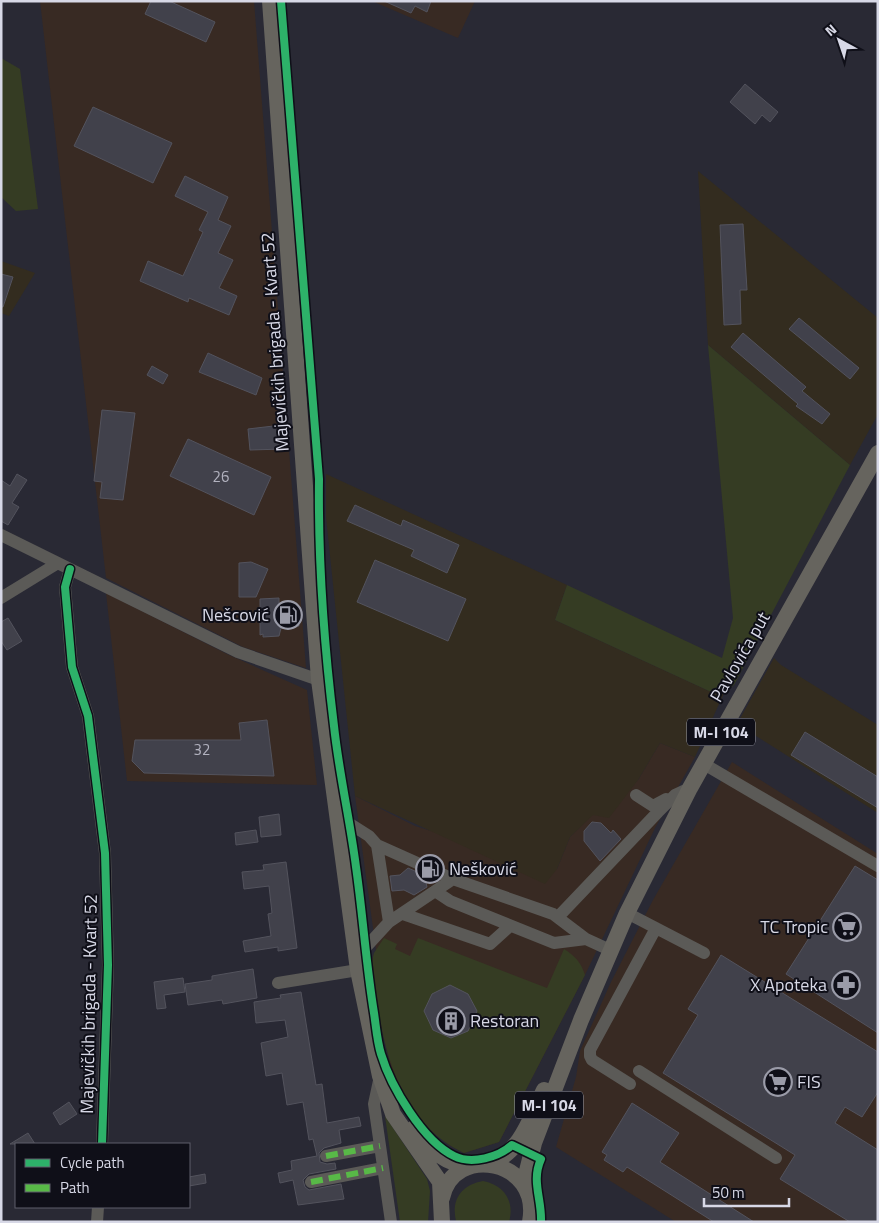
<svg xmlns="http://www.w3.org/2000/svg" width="879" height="1223" viewBox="0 0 879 1223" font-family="'Titillium Web',sans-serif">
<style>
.commercial{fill:#382a23}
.industrial{fill:#332c1f}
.green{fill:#353c23}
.building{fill:#41414b;stroke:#53535d}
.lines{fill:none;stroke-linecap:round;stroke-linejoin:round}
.minor{stroke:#5b5a57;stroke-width:12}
.major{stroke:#66645e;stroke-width:16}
.quiet{stroke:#58b947;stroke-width:6;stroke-dasharray:12 6;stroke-linecap:butt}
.cycleway-casing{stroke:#0f0f18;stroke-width:11}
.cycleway{stroke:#2db169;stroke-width:8}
.labels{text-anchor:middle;stroke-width:4;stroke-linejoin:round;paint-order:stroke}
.number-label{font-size:15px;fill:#b2b2bf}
.shield{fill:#0f0f18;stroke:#9b9ca8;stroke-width:1}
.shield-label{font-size:16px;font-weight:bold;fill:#d7d8e6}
.street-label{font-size:18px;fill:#d7d8e6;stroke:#0f0f18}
.poi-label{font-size:18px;fill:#d7d8e6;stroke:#0f0f18;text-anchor:end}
</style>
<rect width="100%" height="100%" fill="#292934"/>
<path class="commercial" d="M40 1H254L306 668 243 647 106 578Z
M372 1H475L458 38Z
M106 593 227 654 307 690 317 785 127 781Z
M660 743 695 757 655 828 585 975 499 1142 464 1153 449 1145 423 1122 402 1092 391 1068 377 1007 371 964 376 950 355 796 415 826 557 869 570 837 593 814 638 780Z
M732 762 878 854V1222H676L556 1147 576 1077 580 1051 611 982 653 900Z"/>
<path class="industrial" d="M698 171 878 318V414L850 465 708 345Z
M1 261 35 273 9 316 1 313Z
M326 474 567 585 555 620 709 691 724 693 695 757 660 743 638 780 609 818 593 815 570 837 557 869 545 884 355 796 326 517Z
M774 658 781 665 878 725V813L737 724Z"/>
<path class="green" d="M1 58 20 69 38 209 16 211 1 197Z
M708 345 850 465 734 685 724 693 709 691 555 620 567 585 722 658 733 618Z
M384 938 397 944 395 949 410 956 418 938 547 988 564 949C575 956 581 962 585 975L499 1142 464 1153C392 1119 381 1035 371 964L374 953Z
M385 1116 427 1179 430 1191 428 1222H400Z
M483 1181C504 1185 515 1201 509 1222L456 1221C451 1200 461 1185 483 1181Z"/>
<path class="building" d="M151 1H169L215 22 206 42 145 14Z
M384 1H431L427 12 415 6 411 13Z
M745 84 778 112 770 122 762 115 755 124 730 102Z
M93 107 172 143 153 183 74 146Z
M185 176 228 197 218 220 231 226 218 253 233 260 219 288 237 296 229 315 189 298 188 302 140 281 148 261 183 276 203 232 199 230 208 212 175 196Z
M743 224 747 290H740L741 324 724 325 720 225Z
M1 274 13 277 3 307H1Z
M799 318 859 368 850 379 789 329Z
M743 333 806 387 802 391 830 414 822 424 796 406 798 404 731 347Z
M208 353 262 378 256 395 199 372Z
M152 366 168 375 163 384 147 375Z
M102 410 135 413 123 500 100 498 102 482 94 481Z
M282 425 284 449 250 450 248 429Z
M188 439 271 477 254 515 170 476Z
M17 474 27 480 12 503 19 507 8 525 1 521V480L10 486Z
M355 505 401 526 403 520 459 545 447 573 411 556 414 550 347 521Z
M375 560 466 599 448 641 357 602Z
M251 562 268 569 256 597H239V563Z
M279 598V605L297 603 299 626 281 628 279 636 263 637V634L260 635V599Z
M8 618 22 641 7 650 1 641V622Z
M267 720 274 776 144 773 132 761 135 740H241L239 723Z
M805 732 878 777V808L791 755Z
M279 814 281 835 261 837 259 817Z
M592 822 601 823 611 833 613 830 621 839 600 861 584 841V831Z
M256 830 258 842 236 845 235 833Z
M286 862 297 948 278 951V947L245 952 243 941 271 936 268 914 272 913 269 886 244 889 242 872 264 870 263 865Z
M855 866 878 880V1033L786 974Z
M408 868 424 875 427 887 414 895 404 890 392 891 390 876 400 875Z
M721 955 878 1052V1092L862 1117 845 1107 835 1123 878 1150V1222H850L780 1179 795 1155 663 1073 698 1015 688 1009Z
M253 969 257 998 223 1004 222 1000 188 1005 185 984 212 980V976Z
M183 978 185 992 164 995 166 1008 157 1009 154 982Z
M450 985 468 994 477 1011 468 1031 451 1038 433 1030 424 1011 432 994Z
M301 992 316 1085 322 1084 327 1123 359 1117 361 1126 339 1130 341 1143 324 1148 319 1153 320 1162 327 1164 335 1163 336 1169 309 1174 303 1180 305 1187 309 1190 341 1184 344 1199 298 1205 293 1180 280 1183 278 1173 292 1170 291 1161 317 1156 313 1139 309 1140 303 1102 287 1105 282 1073 266 1076 261 1043 288 1037 285 1020 256 1023 254 1002 281 998 280 995Z
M69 1102 77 1114 60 1125 53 1113Z
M632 1103 679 1133 660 1162 754 1222H714L627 1167 623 1172 604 1160 607 1155 602 1152Z
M28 1133 35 1144H10Z
M205 1174 206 1183 189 1186V1177Z"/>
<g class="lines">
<path class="minor" d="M1 535 238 652 319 680
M70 569 65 587 72 667 88 716 105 853 108 965 102 1144
M1 598 58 563
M704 764 878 866
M636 795 653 806 666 799
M377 845 453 879 389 922
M453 879 553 914 586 939 610 950
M435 891 450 901 554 943 586 939
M627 913 704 953
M403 914 490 944 510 926
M558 917 658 812 675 795 690 788
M278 983 358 970 366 947 389 922 377 845 369 836 336 815
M639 1071 776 1158
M380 1076 374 1104 391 1222
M630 1084 592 1060 590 1056V1050L656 928
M326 1156 380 1146
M311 1182 383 1168
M97 1222 98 1207"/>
<path class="major" d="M270 1 319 680 358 970 380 1076 393 1114 440 1182 442 1222
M414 1128C432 1149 443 1165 472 1166
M489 1164C521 1152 530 1119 544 1090
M529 1193 526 1175 534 1143 581 1020 627 913 690 788 878 453
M442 1198C453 1143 542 1159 530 1222"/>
<path class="quiet" d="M326 1156 380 1146
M311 1182 383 1168"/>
<defs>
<path id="cycleway" d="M281 1 319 479C318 561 324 644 334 726 339 773 350 820 356 867 363 916 366 964 374 1013 376 1026 377 1041 381 1054 391 1087 423 1141 454 1156 472 1165 499 1157 512 1145L541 1159C531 1181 542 1199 541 1222
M70 569 65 587 72 667 88 716 105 853 108 965 102 1144"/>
</defs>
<use href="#cycleway" class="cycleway-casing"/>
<use href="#cycleway" class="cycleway"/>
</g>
<defs>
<symbol id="fuel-ring" viewBox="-11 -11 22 22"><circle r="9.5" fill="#0f0f18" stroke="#9a9ba8" stroke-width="1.5"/><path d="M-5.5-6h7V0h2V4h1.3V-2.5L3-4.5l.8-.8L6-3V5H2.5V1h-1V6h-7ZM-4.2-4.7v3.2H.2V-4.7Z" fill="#9a9ba8"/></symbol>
<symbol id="supermarket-ring" viewBox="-11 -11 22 22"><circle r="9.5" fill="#0f0f18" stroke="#9a9ba8" stroke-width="1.5"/><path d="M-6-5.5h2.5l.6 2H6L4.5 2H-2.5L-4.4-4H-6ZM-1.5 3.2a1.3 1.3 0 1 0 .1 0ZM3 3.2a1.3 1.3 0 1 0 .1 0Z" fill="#9a9ba8"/></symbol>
<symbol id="pharmacy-ring" viewBox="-11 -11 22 22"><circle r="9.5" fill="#0f0f18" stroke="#9a9ba8" stroke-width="1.5"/><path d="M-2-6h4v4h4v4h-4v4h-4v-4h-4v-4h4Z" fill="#9a9ba8"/></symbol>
<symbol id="building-ring" viewBox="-11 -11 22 22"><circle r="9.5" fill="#0f0f18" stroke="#9a9ba8" stroke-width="1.5"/><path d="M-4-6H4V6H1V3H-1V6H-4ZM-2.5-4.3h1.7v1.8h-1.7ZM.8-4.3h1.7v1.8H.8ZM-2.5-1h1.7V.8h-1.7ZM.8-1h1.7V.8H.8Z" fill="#9a9ba8"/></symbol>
</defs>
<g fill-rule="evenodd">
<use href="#fuel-ring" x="272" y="599" width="32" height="32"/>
<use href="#fuel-ring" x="414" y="853" width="32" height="32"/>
<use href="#supermarket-ring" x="831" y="911" width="32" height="32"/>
<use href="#pharmacy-ring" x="830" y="969" width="32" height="32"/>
<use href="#building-ring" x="435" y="1005" width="32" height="32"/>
<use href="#supermarket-ring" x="762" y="1066" width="32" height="32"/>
</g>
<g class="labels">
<g class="number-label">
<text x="221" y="482">26</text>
<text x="202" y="755">32</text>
</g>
<g class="shield">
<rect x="687" y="718.5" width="68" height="27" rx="4"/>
<rect x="515" y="1091.5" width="68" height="27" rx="4"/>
</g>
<g class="shield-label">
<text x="721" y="738">M-I 104</text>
<text x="549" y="1111">M-I 104</text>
</g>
<g class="street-label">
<text transform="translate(275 342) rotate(-94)" y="6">Majevičkih brigada - Kvart 52</text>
<text transform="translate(740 657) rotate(-60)" y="6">Pavlovića put</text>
<text transform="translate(89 1004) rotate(-89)" y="6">Majevičkih brigada - Kvart 52</text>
</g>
<g class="poi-label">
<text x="269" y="621">Nešcović</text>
<text x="449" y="875" text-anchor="start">Nešković</text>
<text x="828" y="933">TC Tropic</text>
<text x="827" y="991">X Apoteka</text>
<text x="470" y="1027" text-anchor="start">Restoran</text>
<text x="797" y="1088" text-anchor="start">FIS</text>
</g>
</g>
<rect width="879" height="1223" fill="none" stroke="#d7d8e6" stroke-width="5"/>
<rect x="15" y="1143" width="175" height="65" fill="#0f0f18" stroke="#5f5f6a"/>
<rect x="25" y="1159" width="25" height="8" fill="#2db169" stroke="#5f5f6a"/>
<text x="60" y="1168" font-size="15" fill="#d7d8e6">Cycle path</text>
<rect x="25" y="1184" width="25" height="8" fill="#58b947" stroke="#5f5f6a"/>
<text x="60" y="1193" font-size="15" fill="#d7d8e6">Path</text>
<g transform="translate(839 40) rotate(320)" stroke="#0f0f18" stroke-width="4" paint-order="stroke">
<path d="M0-4L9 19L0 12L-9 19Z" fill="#d7d8e6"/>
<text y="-8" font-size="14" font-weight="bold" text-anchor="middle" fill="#d7d8e6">N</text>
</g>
<path d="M704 1198v8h85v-8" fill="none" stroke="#d7d8e6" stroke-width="2.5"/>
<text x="712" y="1198" font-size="15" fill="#d7d8e6" stroke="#0f0f18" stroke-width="4" paint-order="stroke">50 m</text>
</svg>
